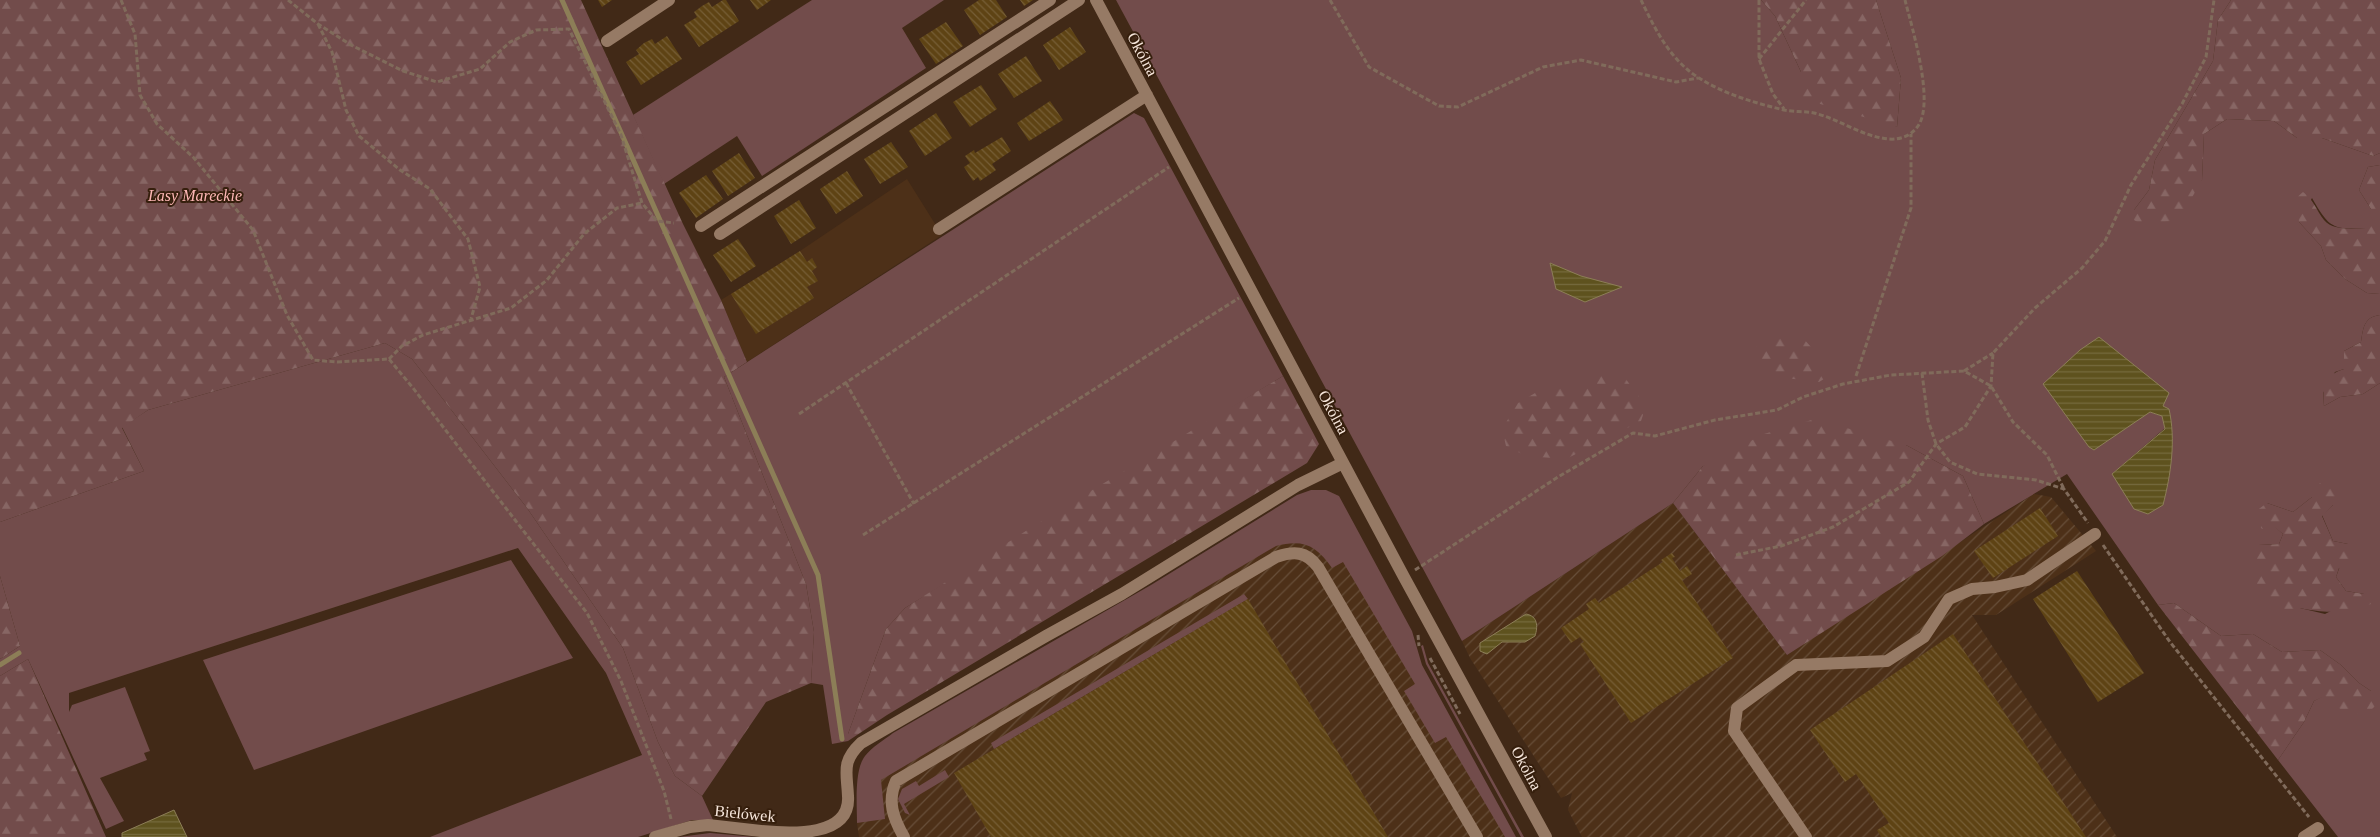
<svg xmlns="http://www.w3.org/2000/svg" width="2380" height="837" viewBox="0 0 2380 837" font-family="Georgia,serif">
<style>
.built{fill:#4d3018}
.industrial{fill:url(#industrial-furrows)}
.grass{fill:#724c4b;fill-rule:evenodd}
.forest{fill:url(#forest-firs)}
.water{fill:url(#water-rules);stroke:#8c7e57}
.lines{fill:none;stroke-linecap:round;stroke-linejoin:round}
.stream{stroke:#8c7e57;stroke-width:5}
.building{fill:url(#building-back-hatch)}
.path{stroke:#806b5b;stroke-width:3;stroke-dasharray:5 2.5;stroke-linecap:butt}
.minor{stroke:#967a65;stroke-width:12}
.labels{text-anchor:middle;stroke-width:4;stroke-linejoin:round;paint-order:stroke}
.street-label{font-size:16px;fill:#f6e6db;stroke:#361f0d}
.park-label{font-size:16px;font-style:italic;fill:#fdb7b5;stroke:#361f0d}
</style>
<defs>
<pattern id="industrial-furrows" width="10" height="10" patternUnits="userSpaceOnUse" patternTransform="scale(1.25)"><rect width="10" height="10" fill="#4d3018"/><path d="M-1 1l2-2M0 10L10 0M9 11l2-2" fill="none" stroke="#674e39"/></pattern>
<pattern id="forest-firs" width="22" height="20" patternUnits="userSpaceOnUse" patternTransform="scale(1.25)"><rect width="22" height="20" fill="#724c4b"/><path d="M5 1l3.5 6h-7zM16 11l3.5 6h-7z" fill="#876664"/></pattern>
<pattern id="water-rules" width="6" height="5" patternUnits="userSpaceOnUse" patternTransform="scale(1.25)"><rect width="6" height="5" fill="#5e521e"/><path d="M0 2.5h6" fill="none" stroke="#766b3e"/></pattern>
<pattern id="building-back-hatch" width="6" height="6" patternUnits="userSpaceOnUse" patternTransform="scale(1.25)"><rect width="6" height="6" fill="#5e4314"/><path d="M-1 5l2 2M0 0l6 6M5-1l2 2" fill="none" stroke="#765e36"/></pattern>
</defs>
<rect width="100%" height="100%" fill="#412917"/>
<path class="built" d="M907 179 942 235 747 362 721 300 800 251Z"/>
<path class="industrial" d="M1322 491 1507 837H859L857 823 858 784Z
M2034 494 2051 497 2096 551 1996 615H1972L2117 837H1582L1568 810 1572 793 1561 798 1470 658 1462 641 1673 503 1787 655Z"/>
<path class="grass" d="M812 0H944L902 28 926 68 762 176 737 136 664 184 633 115Z
M1116 0H1761L1775 16 1801 72 1897 127 1901 78 1876 0H2231L2218 20 2213 61 2155 160 2149 190 2134 210 2202 180 2204 134 2227 119 2274 121 2297 138H2322L2373 156 2380 153V165L2368 167 2359 190 2371 209V228C2333 229 2331 231 2312 198L2299 222 2321 246 2326 260 2345 279 2367 293 2380 294V315C2364 317 2363 328 2361 342L2344 351V369L2335 372 2323 393 2324 406 2340 397 2363 394 2380 383V837H2338L2278 760 2304 722 2314 701 2325 695 2371 691 2359 683 2341 665 2320 650 2282 652 2253 634 2221 636 2174 603 2158 605 2067 474 1984 524 1963 476 1906 445 1703 466 1673 503 1462 641ZM2169 410 2148 514 2112 474 2165 428 2162 416 2150 412ZM2312 497 2333 505 2322 515 2333 541 2348 544 2336 577 2346 591 2364 594 2325 614 2300 608 2259 545 2279 544 2283 534 2273 525 2267 503 2293 512Z
M1134 113 1144 118 1283 376 905 608 886 629 848 734V741L832 744 823 685 811 683 814 632 806 584 724 377Z
M385 343 412 359 527 508 623 648 658 742 675 776 702 796 713 820H692L638 837H430L642 755 606 673 518 548 69 693V712L72 705 125 687 150 751 144 753 147 760 100 778 124 821 106 829 28 659 0 676V659L20 646 0 576V522L144 471 122 427 148 410Z
M1311 490H1326L1339 496 1412 631 1422 665 1516 837H1505L1446 737 1435 743 1404 691 1415 684 1343 562 1332 568C1316 545 1303 539 1276 546L881 780 885 819 857 823C857 805 854 770 865 756 872 747 884 740 893 733L1151 585 1297 495Z
M511 560 573 658 254 770 203 660Z
M1244 594 1248 599 994 749 991 743Z
M1423 645 1428 663 1524 837H1521L1426 664 1421 646Z
M945 770 949 777 904 804 910 815 905 813 898 799 902 789 916 781 919 786Z
M710 833 755 837H679Z"/>
<path class="forest" d="M0 0H581L683 224 721 300 747 362 724 377 806 584 814 632 811 683 766 702 702 796 675 776 658 742 623 648 527 508 412 359 385 343 148 410 122 428 144 471 0 522Z
M1761 0H1876L1901 78 1897 127 1797 97 1801 72 1775 16Z
M2231 0H2380V153L2373 156 2322 138H2297L2274 121 2227 119 2204 134 2202 180 2179 220 2142 225 2134 220V210L2149 190 2155 160 2213 61 2218 20Z
M2380 165V294L2367 293 2345 279 2326 260 2321 246 2299 222 2296 198 2303 192C2314 200 2316 210 2324 220 2334 232 2357 228 2370 228L2371 209 2359 190 2368 167Z
M2380 315V383L2363 394 2340 397 2324 406C2322 387 2324 375 2344 369V351L2361 342C2363 328 2364 317 2380 315Z
M1772 334 1802 337 1811 347 1808 359 1813 368 1825 374 1824 379 1819 382C1802 377 1780 382 1767 375 1762 372 1757 365 1753 361L1758 342Z
M1605 371 1622 374 1646 406 1641 421 1566 459 1526 456 1506 446 1502 429 1518 403 1542 389 1585 385Z
M1283 376 1319 444 1307 463 887 715 848 741V734L886 629 905 608 1059 510Z
M1815 419 1906 445 1963 476 1984 524 1942 556 1787 655 1673 503 1703 466 1764 434Z
M2327 479 2336 492 2333 505 2322 516 2333 541 2348 544 2357 555 2351 567 2339 568 2336 577 2346 591 2364 594 2371 604C2342 613 2329 614 2300 608L2290 615 2266 606 2254 577 2259 545 2279 544 2283 534 2273 526 2262 529 2252 514 2267 503 2293 512 2312 497 2314 487Z
M0 576 20 646 0 659Z
M2174 603 2221 636 2253 634 2282 652 2320 650 2341 665 2359 683 2371 691 2377 704 2367 714H2346L2325 696 2314 701 2304 722 2278 760 2158 605Z
M28 659 106 837H0V676Z"/>
<path class="water" d="M1550 263 1581 276 1622 287 1585 302 1556 289Z
M2099 337 2169 393 2163 406 2169 409C2176 440 2171 474 2163 505L2148 514 2134 509 2112 474 2165 429 2162 416 2150 412 2094 450 2089 447 2043 384 2080 350Z
M1526 614C1538 616 1538 627 1535 636L1525 642H1502L1487 654 1480 651V643Z
M174 810 187 837H122V833Z"/>
<g class="lines">
<path class="stream" d="M562 0 818 575 842 739
M0 665 19 653"/>
</g>
<path class="building" d="M598 0H612L602 7Z
M723 0H726L739 21 699 47 684 25 697 17 694 12 702 6 709 2 712 7Z
M750 0H771L757 10Z
M979 0H996L1007 17 980 35 964 10Z
M1020 0H1033L1024 6Z
M946 22 963 46 936 64 919 39Z
M1070 27 1086 52 1059 70 1043 45Z
M667 36 682 59 641 85 626 62 639 54 636 50 644 43 652 39 655 44Z
M1026 56 1042 81 1014 98 998 74Z
M981 85 997 109 970 127 953 102Z
M1050 101 1063 120 1029 141 1017 123Z
M936 113 952 138 925 156 909 131Z
M1002 137 1011 151 992 164 996 170 980 181 978 177 973 181 964 167 970 163 965 156 974 150 975 153Z
M891 142 908 167 880 184 864 159Z
M739 153 755 178 728 196 712 171Z
M847 171 863 196 836 214 820 189Z
M706 175 723 199 696 218 679 193Z
M799 200 816 228 791 244 774 216Z
M738 239 756 266 731 282 713 255Z
M800 251 807 262 812 258 817 267 812 271 818 281 807 287 814 298 756 334 731 294Z
M2040 508 2058 536 1993 578 1974 551Z
M1672 553 1675 557 1672 558 1680 571 1687 566 1692 574 1682 580 1733 658 1631 723 1580 644 1584 642 1580 637 1571 643 1561 628 1589 609 1586 604 1595 598 1599 603 1663 562 1661 560Z
M2077 571 2144 673 2098 702 2033 599Z
M1248 599 1388 837H991L954 773Z
M1953 634 2086 837H1881L1877 830 1889 823 1856 774 1845 782 1810 730Z"/>
<g class="lines">
<path class="path" d="M121 0 135 34 140 95 157 124 194 158 253 230 287 315 313 360 337 362 389 359 413 388 587 613 621 681 664 791 671 819
M288 0 318 24 351 45 403 71 437 82 480 69 510 42 536 30 569 29 621 135 642 203 657 221 674 223
M1330 0 1369 67 1439 106 1458 107 1543 67 1581 60 1676 82 1698 78
M1641 0C1655 29 1670 60 1699 78 1724 94 1755 103 1784 110 1794 112 1804 111 1814 113 1839 119 1863 137 1889 139 1901 140 1912 135 1918 126 1935 102 1912 28 1905 0
M1759 0V59L1773 94 1784 109
M318 24 332 52 346 110 359 136 400 170 430 189 468 239 480 287 471 319
M1759 59 1806 0
M389 359 402 346 423 335 511 308 547 280 584 234 617 208 642 203
M1964 371 1993 353
M1922 373 1928 420 1936 444 1950 462 1977 474 2036 480 2064 489 2088 523
M1856 376 1911 208V134
M846 383 914 504
M799 414 1169 167
M863 535 1239 298
M2103 545 2170 642 2309 817
M1736 555 1781 546 1833 527 1909 482 1936 444 1965 427 1991 386 1993 353 2035 308 2082 268 2105 241 2131 185 2182 104 2206 57 2214 0
M1415 570 1558 477 1633 433 1655 436 1715 420 1777 410 1803 397 1843 384 1891 375 1964 371 1991 386 2013 422 2047 455 2064 489
M1418 635 1419 646
M1430 658 1460 714"/>
<path class="minor" d="M1096 0 1404 577 1546 837
M607 41 669 0
M701 226 1050 0
M939 229 1147 95
M720 234 1079 0
M655 837 690 827 708 825C725 827 743 829 761 831 792 834 851 837 848 796 847 772 841 762 861 743L1046 636 1122 594 1298 485 1343 463
M904 837C893 818 887 801 896 781L1276 557C1294 551 1306 551 1318 567L1477 837
M1806 837 1734 731 1737 708 1796 665 1887 661 1924 637 1949 599 1972 589 1995 587 2027 580 2095 534
M2304 837 2318 828"/>
</g>
<g class="labels">
<g class="street-label">
<text transform="translate(1143 54) rotate(62)" y="6">Okólna</text>
<text transform="translate(1334 412) rotate(62)" y="6">Okólna</text>
<text transform="translate(1527 768) rotate(62)" y="6">Okólna</text>
<text transform="translate(745 813) rotate(6)" y="6">Bielówek</text>
</g>
<g class="park-label">
<text x="195" y="201">Lasy Mareckie</text>
</g>
</g>
</svg>
